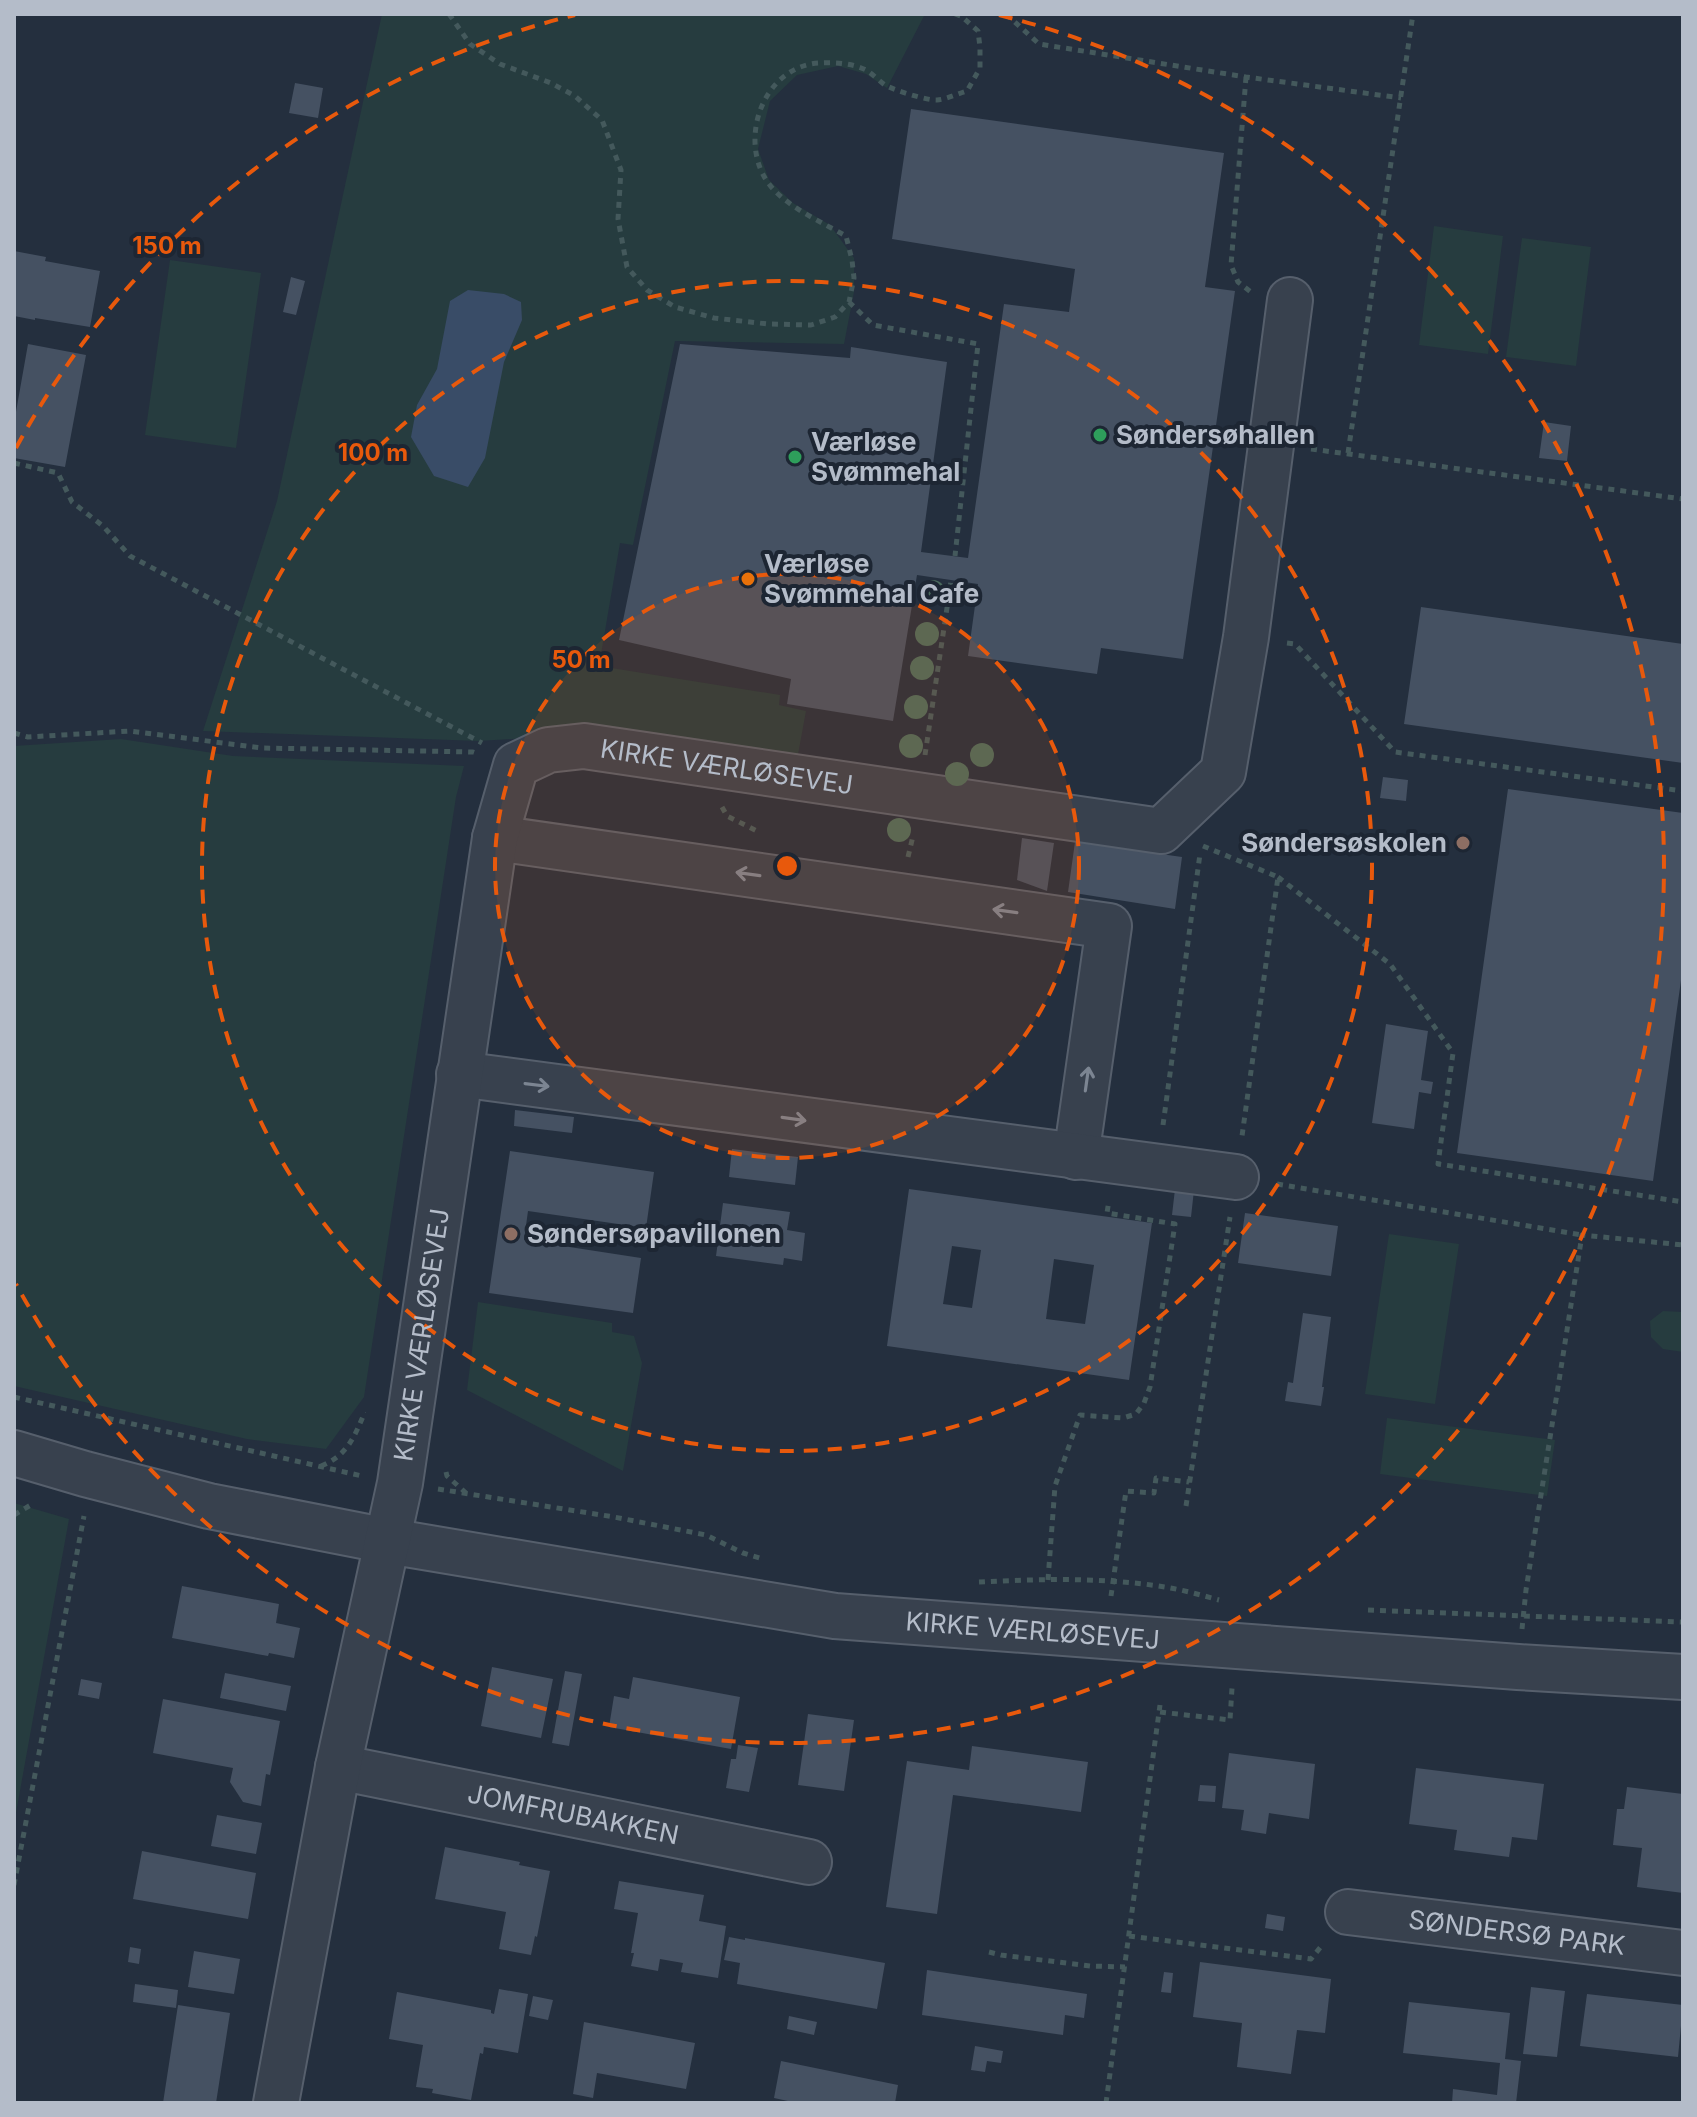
<svg xmlns="http://www.w3.org/2000/svg" width="1697" height="2117" viewBox="0 0 1697 2117" font-family="Inter,sans-serif">
<style>
.green{fill:#263c3f}
.water{fill:#394c67}
.building{fill:#455162;fill-rule:evenodd}
.lines{fill:none;stroke-linecap:round;stroke-linejoin:round}
.minor-casing{stroke:#565f6c;stroke-width:48}
.path{stroke:#44595c;stroke-width:5;stroke-dasharray:6 6;stroke-linecap:butt}
.minor{stroke:#38414e;stroke-width:44}
.tree{fill:#4b6a5d}
.oneway{stroke:#7c8592}
.ring{fill:none;stroke:#e8590c;stroke-width:4;stroke-dasharray:14 10}
.leisure-dot{fill:#2e9e5b;stroke:#1d2633;stroke-width:3}
.food-dot{fill:#e8710a;stroke:#1d2633;stroke-width:3}
.education-dot{fill:#8d6e63;stroke:#1d2633;stroke-width:3}
.labels{text-anchor:middle;stroke-width:8;stroke-linejoin:round;paint-order:stroke}
.poi-label{font-size:26px;font-weight:bold;fill:#b4bcc9;stroke:#1d2633;text-anchor:start}
.street-label{font-size:26px;fill:#b4bcc9;stroke:#1d2633}
.centre{fill:#e8590c;stroke:#1d2633;stroke-width:4}
.ring-label{font-size:24px;text-anchor:middle;font-weight:bold;fill:#e8590c;stroke:#1d2633;stroke-width:8;stroke-linejoin:round;paint-order:stroke}
</style>
<rect width="100%" height="100%" fill="#242f3e"/>
<path class="green" d="M382 14H925L887 88 866 74 838 66 797 75 770 101 758 149 769 180 793 203 830 225 854 258V292L844 344 675 341 633 545 620 543 599 666 780 695 779 705 806 711 797 760 606 733 479 741 203 731 277 501Z
M1434 226 1503 236 1488 354 1419 345Z
M1522 238 1591 247 1576 366 1506 357Z
M170 260 261 273 236 448 145 435Z
M121 739 233 756 464 766 456 797 364 1397 326 1449 247 1439 14 1386V746Z
M1389 1234 1459 1244 1435 1404 1365 1394Z
M478 1302 612 1323V1332L634 1336 642 1363 623 1471 467 1390Z
M1663 1311 1683 1312V1352L1663 1349 1651 1337 1650 1321Z
M1387 1418 1555 1440 1547 1496 1380 1474Z
M14 1503 69 1519 14 1824Z"/>
<path class="water" d="M468 290 504 294 521 302 522 320 504 362 485 458 468 487 434 476 411 437 417 405 437 369 450 301Z"/>
<path class="building" d="M295 83 323 88 318 118 289 113Z
M911 109 1224 153 1205 287 1235 291 1183 659 1101 648 1097 674 968 656 978 584 917 575 893 721 787 704 791 679 619 640 680 344 850 358 851 347 947 362 921 552 968 558 1004 304 1069 312 1075 269 892 239Z
M14 251 46 257 45 261 100 271 90 327 35 318V320L14 316Z
M291 277 305 281 296 315 283 312Z
M28 344 86 355 65 467 14 458V423Z
M1544 422 1571 426 1567 461 1539 458Z
M1421 607 1683 644V763L1404 724Z
M1383 777 1408 780 1406 801 1380 798Z
M1508 789 1683 813V966L1653 1181 1457 1153Z
M1022 838 1054 843 1047 891 1017 880Z
M1075 842 1182 857 1175 909 1068 892Z
M1386 1024 1428 1031 1421 1080 1433 1082 1431 1094 1419 1092 1414 1129 1372 1123Z
M515 1110 574 1117 572 1133 514 1126Z
M732 1149 798 1157 795 1185 729 1177Z
M510 1151 654 1172 646 1228 528 1211 524 1240 641 1258 633 1313 489 1293Z
M909 1189 1152 1223 1129 1380 887 1346ZM952 1246 981 1250 972 1308 943 1304ZM1054 1259 1094 1265 1085 1324 1046 1319Z
M1175 1189 1194 1190 1191 1217 1172 1215Z
M723 1203 790 1212 787 1230 805 1233 802 1261 784 1258 783 1265 716 1256Z
M1245 1213 1338 1226 1331 1276 1238 1263Z
M1303 1313 1331 1317 1322 1387H1324L1321 1406 1285 1401 1288 1382 1293 1383Z
M182 1586 279 1604 276 1623 300 1628 294 1658 269 1653 268 1656 172 1638Z
M492 1667 553 1679 541 1738 481 1726Z
M565 1671 582 1674 569 1746 552 1743Z
M225 1673 291 1686 286 1711 220 1698Z
M633 1677 740 1697 731 1749 609 1727 614 1696 629 1699Z
M81 1679 102 1683 99 1699 78 1695Z
M163 1699 280 1721 270 1775 266 1774 261 1806 243 1802 230 1782 233 1768 153 1753Z
M808 1714 854 1720 844 1791 798 1785Z
M738 1745 758 1748 749 1792 726 1788 731 1759H736Z
M972 1746 1088 1762 1081 1812 953 1795 937 1914 886 1907 907 1761 969 1770Z
M1229 1753 1315 1764 1309 1819 1269 1813 1266 1834 1241 1830 1244 1810 1222 1808Z
M1416 1768 1544 1784 1537 1840 1512 1837 1509 1857 1454 1850 1457 1830 1409 1824Z
M1200 1785 1216 1786 1215 1802 1198 1801Z
M1627 1787 1683 1794V1893L1637 1887 1642 1848 1613 1845 1617 1809H1624Z
M217 1815 262 1823 256 1854 211 1846Z
M445 1847 520 1862 519 1865 550 1871 537 1937 535 1936 531 1955 499 1949 506 1912 435 1899Z
M142 1851 256 1873 248 1919 133 1899Z
M619 1881 704 1895 699 1921 726 1926 718 1978 681 1972 683 1963 660 1959 658 1971 631 1966 634 1953H631L638 1913 614 1909Z
M1267 1914 1285 1917 1283 1931 1265 1928Z
M729 1937 745 1940V1938L885 1963 877 2009 737 1984 740 1963 724 1960Z
M130 1947 141 1949 139 1964 128 1962Z
M194 1951 240 1959 234 1994 188 1987Z
M1200 1962 1331 1979 1325 2033 1297 2030 1291 2074 1237 2067 1242 2023 1193 2017Z
M927 1970 1087 1994 1084 2018 1065 2015 1063 2035 922 2015Z
M1164 1972 1173 1973 1171 1993 1161 1992Z
M135 1984 178 1990 176 2008 133 2002Z
M1531 1987 1565 1991 1557 2057 1523 2054Z
M499 1989 528 1994 518 2053 484 2047 483 2054 480 2053 471 2100 432 2093 433 2089 416 2087 423 2045 389 2039 397 1992 491 2010V2013L494 2014Z
M1587 1994 1683 2005 1678 2057 1580 2046Z
M533 1996 553 2000 548 2020 529 2016Z
M1409 2002 1510 2013 1505 2059 1521 2061 1516 2103H1452L1453 2089 1497 2095 1500 2063 1403 2053Z
M178 2005 230 2013 216 2103H163Z
M789 2016 817 2022 814 2035 787 2029Z
M584 2022 695 2043 686 2089 597 2073 593 2098 573 2094Z
M975 2046 1003 2051 1001 2063 987 2061 985 2072 971 2070Z
M781 2061 898 2085 895 2103H797L774 2098Z"/>
<g class="lines">
<defs>
<g id="minor">
<path d="M495 838 1109 926 1076 1157"/>
<path d="M459 1074 1236 1177"/>
<path id="s1" d="M14 1453 85 1474 209 1506 388 1541 835 1616 1518 1667 1683 1677"/>
<path id="s2" d="M338 1767 809 1862"/>
<path id="s3" d="M1348 1912 1683 1953"/>
<path id="s4" d="M276 2103 338 1767 400 1483 495 838 516 765 548 750 584 746 1161 831 1223 772 1246 637 1290 300"/>
</g>
</defs>
<use href="#minor" class="minor-casing"/>
<path class="path" d="M449 14 470 44 500 64 551 83 575 96 602 120 621 170 618 219 627 267 647 290 675 307 714 318 768 324 811 325 835 317 849 302 854 278 852 260 846 236C823 223 792 209 774 190 735 149 759 68 818 63 834 62 852 63 866 70 873 74 879 81 885 85 893 90 929 101 937 100 947 99 957 94 967 91L980 68V47L978 31 961 16 955 14
M1006 14 1039 44 1246 77 1401 98
M1246 77 1231 265 1238 282 1251 292
M849 302 873 325 978 344 955 556
M1311 449 1683 499
M1348 453 1413 14
M14 463 58 473 72 502 103 526 130 556 482 743
M1287 643 1295 644 1395 752 1683 791
M14 733 28 737 130 731 262 748 473 752 479 754
M925 755 951 581
M722 807 727 816 759 832
M1203 846 1278 877 1242 1136
M908 857 913 836
M1278 877 1390 964 1453 1053 1438 1164 1683 1202
M1163 1125 1200 854
M1277 1184 1582 1235
M14 1397 362 1476
M321 1466C348 1455 354 1437 365 1412
M446 1472 447 1476 466 1493
M438 1489 614 1517 706 1535 743 1553 763 1559
M1186 1506 1230 1217
M14 1515 34 1503
M1048 1580 1055 1486 1080 1415 1123 1418 1136 1414 1144 1403 1150 1387 1175 1224 1107 1213 1109 1200
M979 1582C1040 1579 1104 1577 1165 1587 1183 1590 1201 1595 1219 1600
M1111 1596 1126 1491 1154 1493 1156 1478 1189 1482
M1368 1610 1683 1622
M1522 1629 1526 1590 1582 1235 1683 1245
M1160 1712 1230 1720 1232 1688
M14 1885 84 1516
M1129 1936 1311 1959 1323 1944
M989 1952 1001 1955 1090 1966 1125 1967
M1106 2103 1160 1705"/>
<use href="#minor" class="minor"/>
</g>
<g class="tree">
<circle cx="933" cy="592" r="12"/>
<circle cx="927" cy="634" r="12"/>
<circle cx="922" cy="668" r="12"/>
<circle cx="916" cy="707" r="12"/>
<circle cx="911" cy="746" r="12"/>
<circle cx="982" cy="755" r="12"/>
<circle cx="957" cy="774" r="12"/>
<circle cx="899" cy="830" r="12"/>
</g>
<defs><path id="oneway-shaft" d="M-6 0H5M1.5-3L5.5 0L1.5 3" fill="none" stroke-width="1.6" stroke-linecap="round" stroke-linejoin="round" transform="scale(2)"/></defs>
<g class="oneway">
<use href="#oneway-shaft" transform="translate(748 874) rotate(-172)"/>
<use href="#oneway-shaft" transform="translate(1005 911) rotate(-172)"/>
<use href="#oneway-shaft" transform="translate(1087 1079) rotate(-82)"/>
<use href="#oneway-shaft" transform="translate(537 1085) rotate(7)"/>
<use href="#oneway-shaft" transform="translate(794 1119) rotate(8)"/>
</g>
<circle cx="787" cy="866" r="292" fill="#e8590c" fill-opacity=".12"/>
<g class="ring">
<circle cx="787" cy="866" r="292"/>
<circle cx="787" cy="866" r="585"/>
<path d="M16 448A877 877 0 0 1 575 15M999 15A877 877 0 1 1 16 1284"/>
</g>
<g class="leisure-dot">
<circle cx="1100" cy="435" r="8"/>
<circle cx="795" cy="457" r="8"/>
</g>
<circle class="food-dot" cx="748" cy="579" r="8"/>
<g class="education-dot">
<circle cx="1463" cy="843" r="8"/>
<circle cx="511" cy="1234" r="8"/>
</g>
<g class="labels">
<g class="poi-label">
<text x="1116" y="444">Søndersøhallen</text>
<text x="811" y="451">Værløse<tspan x="811" dy="30">Svømmehal</tspan></text>
<text x="764" y="573">Værløse<tspan x="764" dy="30">Svømmehal Cafe</tspan></text>
<text x="1447" y="852" text-anchor="end">Søndersøskolen</text>
<text x="527" y="1243">Søndersøpavillonen</text>
</g>
<g class="street-label">
<text dy="9" stroke="none"><textPath href="#s4" startOffset="1576">KIRKE VÆRLØSEVEJ</textPath></text>
<text dy="9" stroke="none"><textPath href="#s4" startOffset="782">KIRKE VÆRLØSEVEJ</textPath></text>
<text dy="9" stroke="none"><textPath href="#s1" startOffset="1036">KIRKE VÆRLØSEVEJ</textPath></text>
<text dy="9" stroke="none"><textPath href="#s2" startOffset="240">JOMFRUBAKKEN</textPath></text>
<text dy="9" stroke="none"><textPath href="#s3" startOffset="170">SØNDERSØ PARK</textPath></text>
</g>
</g>
<circle cx="787" cy="866" r="12" class="centre"/>
<g class="ring-label">
<text x="167" y="254">150 m</text>
<text x="373" y="461">100 m</text>
<text x="581" y="668">50 m</text>
</g>
<rect width="1697" height="2117" fill="none" stroke="#b4bcc9" stroke-width="32"/>
</svg>
